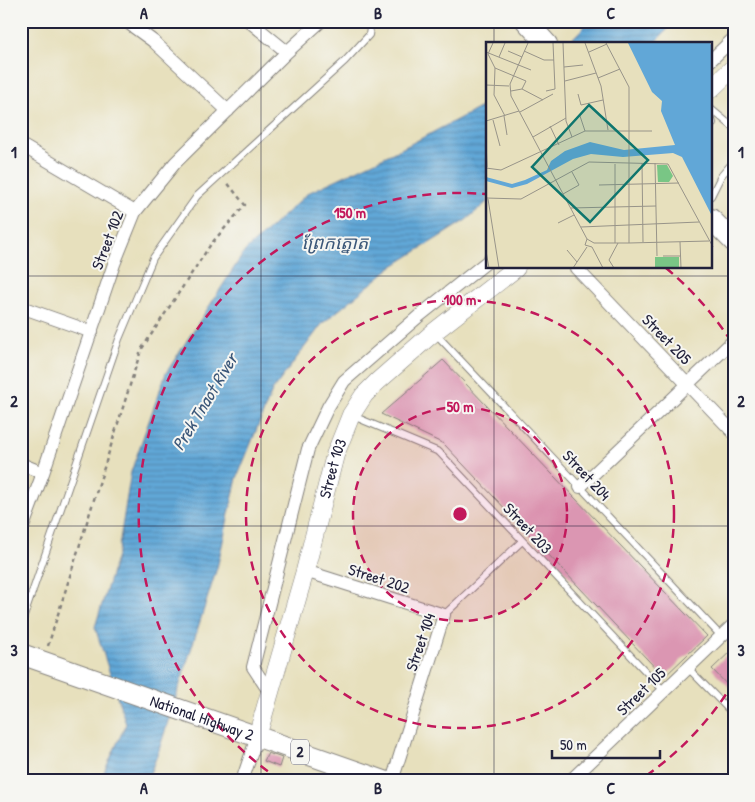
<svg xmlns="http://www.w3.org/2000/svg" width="755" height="802" viewBox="0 0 755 802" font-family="'Patrick Hand','Noto Sans Khmer',sans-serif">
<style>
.water{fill:url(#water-rules);stroke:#426489}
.building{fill:#db96b2}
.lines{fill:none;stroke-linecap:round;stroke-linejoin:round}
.lane-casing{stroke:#84817c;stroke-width:8}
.street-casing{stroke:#84817c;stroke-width:14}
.secondary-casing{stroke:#84817c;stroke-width:19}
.primary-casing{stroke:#84817c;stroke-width:22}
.path{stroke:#84817c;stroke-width:2.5;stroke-dasharray:4 4;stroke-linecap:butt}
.lane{stroke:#fff;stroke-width:6}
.street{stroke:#fff;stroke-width:12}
.secondary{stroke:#fff;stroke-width:18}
.primary{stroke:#fff;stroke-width:20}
.grid{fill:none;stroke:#22223b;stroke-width:1;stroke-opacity:0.55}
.ring{fill:none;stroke:#c2185b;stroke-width:2.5;stroke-dasharray:9 6}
.labels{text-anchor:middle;stroke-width:4;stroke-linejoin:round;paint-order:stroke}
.shield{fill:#f6f6f2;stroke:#626272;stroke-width:1}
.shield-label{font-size:15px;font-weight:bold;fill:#22223b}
.street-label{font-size:16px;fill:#22223b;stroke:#f6f6f2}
.water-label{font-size:18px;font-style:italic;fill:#3b5779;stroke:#f6f6f2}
.inset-road{fill:none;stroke:#989489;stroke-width:1}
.view{fill:#0f766e;fill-opacity:0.15;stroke:#0f766e;stroke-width:2.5}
.inset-edge{fill:none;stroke:#22223b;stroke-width:2.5}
.centre{fill:#c2185b;stroke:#f6f6f2;stroke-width:2.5}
.ring-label{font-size:15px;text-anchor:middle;font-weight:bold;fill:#c2185b;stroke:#f6f6f2;stroke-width:4;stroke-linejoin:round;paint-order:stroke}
.neatline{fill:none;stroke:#22223b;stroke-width:2}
.grid-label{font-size:16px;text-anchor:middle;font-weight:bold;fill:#22223b}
</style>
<defs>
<pattern id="water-rules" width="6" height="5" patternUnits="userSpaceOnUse" patternTransform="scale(1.25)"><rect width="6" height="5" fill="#61a7d7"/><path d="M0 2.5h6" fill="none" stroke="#5088b0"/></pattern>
</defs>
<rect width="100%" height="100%" fill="#f6f6f2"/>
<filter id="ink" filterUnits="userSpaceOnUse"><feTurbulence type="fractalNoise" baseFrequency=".02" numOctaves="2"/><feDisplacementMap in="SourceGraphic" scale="10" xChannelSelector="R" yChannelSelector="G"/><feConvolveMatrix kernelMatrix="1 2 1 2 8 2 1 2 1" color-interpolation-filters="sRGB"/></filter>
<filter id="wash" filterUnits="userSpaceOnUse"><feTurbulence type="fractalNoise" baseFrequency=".0096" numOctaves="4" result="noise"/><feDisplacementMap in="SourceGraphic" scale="20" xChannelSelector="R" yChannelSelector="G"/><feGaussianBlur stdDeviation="1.12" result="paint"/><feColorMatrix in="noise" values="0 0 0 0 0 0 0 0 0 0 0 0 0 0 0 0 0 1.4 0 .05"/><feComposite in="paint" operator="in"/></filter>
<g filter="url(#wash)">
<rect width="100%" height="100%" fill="#e7e0bd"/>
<path class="water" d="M590 21H676L653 44H567Z
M487 104V202L466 220 390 268 322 324 272 391 237 478 217 568 158 753 147 781H100L126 724 95 627 118 552 131 472 166 373 245 251 308 193 401 149Z"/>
<g id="blocks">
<path class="building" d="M443 360 707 636 664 677 444 444 381 414Z
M734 648V692L712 669Z
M268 753 282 758 279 767 264 761Z"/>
</g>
</g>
<g filter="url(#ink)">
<use href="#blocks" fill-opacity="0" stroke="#84817c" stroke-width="1"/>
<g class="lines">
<defs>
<path id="lane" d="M711 109 734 128
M711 117 713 123 711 126
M711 196 721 176 734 161
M435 333 721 636
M353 416 439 452 664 691
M444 615 522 541
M21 625 119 339 153 258 197 196 345 61 369 35 371 21
M688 668 734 715"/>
<path id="street" d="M249 21 287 52
M131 25 153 41 228 111
M711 60 734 38
M21 145 135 212
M576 268 734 433
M21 307 92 332
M21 464 43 473
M580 487 734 340
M21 532 43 473 114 264 135 212 175 163 287 52 321 21
M305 571 444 615 392 781
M270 693 253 667 308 449 328 407 344 381 419 316 488 261
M242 781 257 737
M570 781 734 624"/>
<g id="secondary">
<path d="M711 89 734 67"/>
<path id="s1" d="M257 737 305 571 335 455 351 415 364 395 377 382 434 332 516 268"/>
</g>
<g id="primary">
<path d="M526 21 547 44"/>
<path d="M711 219 734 242"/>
<path id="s2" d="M21 654 384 781"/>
</g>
</defs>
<use href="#lane" class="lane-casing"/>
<use href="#street" class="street-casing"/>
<use href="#secondary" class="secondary-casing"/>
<use href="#primary" class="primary-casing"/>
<path class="path" d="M48 646 141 350 211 244 245 205 226 181"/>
<use href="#lane" class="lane"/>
<use href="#street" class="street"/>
<use href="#secondary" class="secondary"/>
<use href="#primary" class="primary"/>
</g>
</g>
<path class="grid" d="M261 21V781M494 21V44M494 268V781M21 276H734M21 526H734"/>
<circle cx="460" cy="514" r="107" fill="#c2185b" fill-opacity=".12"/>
<g class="ring">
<circle cx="460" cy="514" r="107"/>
<circle cx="460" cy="514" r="214"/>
<path d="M734 682A321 321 0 0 1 640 780M280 780A321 321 0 0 1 485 194M666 268A321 321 0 0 1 734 346"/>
</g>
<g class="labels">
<rect class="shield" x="291" y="739.5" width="18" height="25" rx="4"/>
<g class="shield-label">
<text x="300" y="757">2</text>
</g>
<g class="street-label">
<text transform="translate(107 240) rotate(-69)" y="6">Street 102</text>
<text transform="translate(667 339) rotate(46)" y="6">Street 205</text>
<text dy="6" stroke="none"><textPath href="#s1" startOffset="279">Street 103</textPath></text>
<text transform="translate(587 475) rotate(47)" y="6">Street 204</text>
<text transform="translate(528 528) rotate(47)" y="6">Street 203</text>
<text transform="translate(379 578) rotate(18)" y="6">Street 202</text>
<text transform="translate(420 642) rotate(-71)" y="6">Street 104</text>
<text transform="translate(641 691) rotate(-44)" y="6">Street 105</text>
<text dy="6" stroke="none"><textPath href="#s2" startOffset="192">National Highway 2</textPath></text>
</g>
<g class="water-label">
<text x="335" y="249">ព្រែកត្នោត</text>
<text transform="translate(205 402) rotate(-59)" y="6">Prek Tnaot River</text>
</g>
</g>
<g transform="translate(486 42)">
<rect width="226" height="226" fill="#e7e0bd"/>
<path d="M171 123H181L187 134 183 140H172Z" fill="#79c685"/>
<path d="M169 215H193V226H169Z" fill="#79c685"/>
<path d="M142 1H224L227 7 226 174 196 115 187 111 137 115 105 112 87 117 41 142 26 146 0 139V135L26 142 39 138 61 128 65 119 79 109 104 100 138 108 189 103 175 69 176 59 166 50Z" fill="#61a7d7"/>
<path class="inset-road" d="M7 1 2 12 9 26M42 1 24 42 25 54 101 197 99 203 106 205M77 1 80 79 86 95M99 1 115 44 122 88M22 9 36 15M38 9 58 18H68M0 10 45 28M103 10 121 2M13 15 19 1M78 25 97 23M112 36 134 27M79 39 110 31M0 43 23 44M25 49 36 47 57 58M60 49 69 47 67 1M92 52 95 63 117 58M34 70 67 52M18 74 21 93M19 74 8 53 9 26 40 39 36 47M94 74 99 89M7 78 14 104M0 79 33 69M64 84 73 103M47 95 80 76M0 97 1 125M156 121 157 200M169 121 171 214M129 122V201M0 126 15 128 99 89H166M113 143 193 141M77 152 93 143 86 130M0 156 35 157 103 120 182 122 227 205M2 157 13 226M85 166 170 164M72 181 88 173M95 185 213 180M101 197 108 201H143V45L120 1M194 200 195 226M143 201 223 199M106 205 117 226M81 208 91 220M0 209 3 226M177 214H194M87 226 101 205M128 226 123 218 132 201"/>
<path class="view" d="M103 63 162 118 104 180 46 125Z"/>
<rect width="226" height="226" class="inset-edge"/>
</g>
<circle cx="460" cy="514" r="8" class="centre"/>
<g class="ring-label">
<text x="350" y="218">150 m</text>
<text x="460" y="305">100 m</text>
<text x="460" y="412">50 m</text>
</g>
<rect width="755" height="802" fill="none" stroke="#f6f6f2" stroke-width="55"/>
<path d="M552 750v8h108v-8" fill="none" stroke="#22223b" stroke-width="2.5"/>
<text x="560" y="750" font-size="15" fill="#22223b" stroke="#f6f6f2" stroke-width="4" paint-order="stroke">50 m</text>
<rect x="28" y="28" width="700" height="746" class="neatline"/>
<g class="grid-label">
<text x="144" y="19">A</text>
<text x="378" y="19">B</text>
<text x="611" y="19">C</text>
<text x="14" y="158">1</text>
<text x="741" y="158">1</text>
<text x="14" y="407">2</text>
<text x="741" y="407">2</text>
<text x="14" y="656">3</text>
<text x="741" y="656">3</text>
<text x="144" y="794">A</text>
<text x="378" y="794">B</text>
<text x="611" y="794">C</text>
</g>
</svg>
